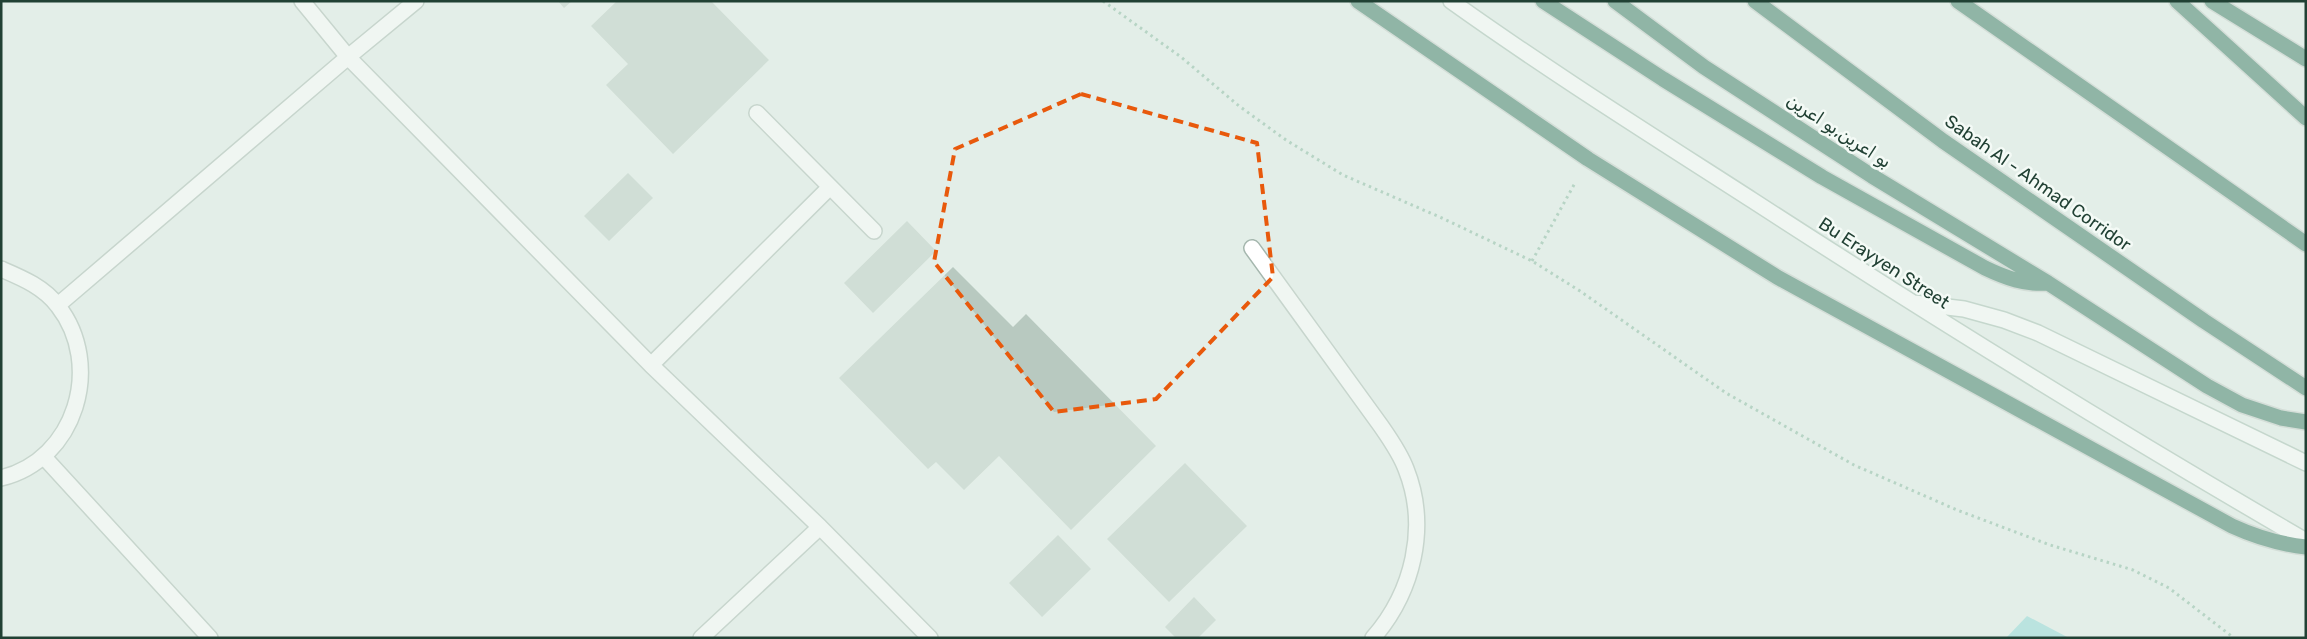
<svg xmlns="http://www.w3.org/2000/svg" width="2307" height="639" viewBox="0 0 2307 639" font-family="Rubik,Vazirmatn,sans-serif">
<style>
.water{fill:#88d6d6}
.building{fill:#b8c9c0}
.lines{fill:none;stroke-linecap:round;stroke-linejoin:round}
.lane-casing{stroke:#a5b7ae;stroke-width:18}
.street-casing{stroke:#a5b7ae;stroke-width:18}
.secondary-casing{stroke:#a1bbae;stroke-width:18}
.highway-casing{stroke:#c1cac6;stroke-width:18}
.path{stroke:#81b49c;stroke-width:3;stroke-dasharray:2.5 4;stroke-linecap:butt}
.lane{stroke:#fff;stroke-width:15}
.street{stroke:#fff;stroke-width:15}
.secondary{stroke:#fff;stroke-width:15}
.highway{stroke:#2b6f57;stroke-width:15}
.marked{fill:none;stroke:#e8590c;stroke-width:4;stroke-dasharray:10 6;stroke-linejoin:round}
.labels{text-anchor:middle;stroke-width:5;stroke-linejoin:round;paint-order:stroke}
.street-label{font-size:18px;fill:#214134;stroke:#f4faf6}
</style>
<rect width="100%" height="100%" fill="#e3eee8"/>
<path class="water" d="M2027 616 2069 638H2006Z"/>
<path class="building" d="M558 1H572L564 8Z
M617 1H711L769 60 673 154 606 85 628 64 591 26Z
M628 173 653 198 609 241 584 216Z
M907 221 936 251 873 313 844 283Z
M953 267 1013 327 1026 314 1156 446 1071 530 999 456 964 490 936 462 928 469 839 378Z
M1185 463 1247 526 1169 602 1107 539Z
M1058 535 1091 569 1042 617 1009 583Z
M1194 597 1216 620 1198 638H1176L1165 627Z"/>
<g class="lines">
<defs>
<path id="lane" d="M302 1 348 57 651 365 820 527 930 638
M757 113 874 231
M1 269C22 278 44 287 58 306 104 365 76 460 1 478
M58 305 348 57 416 1
M651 365 830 187
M44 457 210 638
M701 638 820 527"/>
<path id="street" d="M1252 248 1381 426C1390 439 1400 453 1406 469 1429 527 1413 592 1373 638"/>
<path id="secondary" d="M1451 1C1549 71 1651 135 1752 200 1934 318 2118 432 2306 541
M1914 303 1964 309 2004 320 2038 333 2306 463"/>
<path id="highway" d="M1358 1 1588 159 1777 277 2232 526C2256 537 2279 544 2306 547
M1543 1 1663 79 1822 177 1985 268C2006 278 2025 285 2048 283
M1615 1 1704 67 1872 176 2048 283 2207 386 2242 405 2281 418 2306 422
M1755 1 1943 141 2204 321 2306 388
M1958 1 2306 244
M2177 1 2306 118
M2212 1 2306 59"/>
</defs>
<use href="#lane" class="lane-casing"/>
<use href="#street" class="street-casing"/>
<use href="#secondary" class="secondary-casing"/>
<use href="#highway" class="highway-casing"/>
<path class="path" d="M1103 1 1181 57 1239 106 1286 140 1343 175 1442 218 1532 261 1580 291 1726 393 1854 465 1957 510 2050 545 2133 570 2169 588 2234 638
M1532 261 1575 183"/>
<use href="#lane" class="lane"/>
<use href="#street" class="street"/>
<use href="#secondary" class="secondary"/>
<use href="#highway" class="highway"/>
</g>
<path d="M0 0H2307V639H0ZM1081 94 1257 143 1273 277 1156 399 1054 412 934 262 955 149Z" fill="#e3eee8" fill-opacity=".55" fill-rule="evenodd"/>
<path class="marked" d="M1081 94 1257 143 1273 277 1156 399 1054 412 934 262 955 149Z"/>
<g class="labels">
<g class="street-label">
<text transform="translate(1839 131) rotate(33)" y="6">بو اعرين,بو اعرين</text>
<text transform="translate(2038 183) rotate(35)" y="6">Sabah Al - Ahmad Corridor</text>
<text transform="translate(1884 263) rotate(33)" y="6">Bu Erayyen Street</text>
</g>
</g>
<rect width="2307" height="639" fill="none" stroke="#214134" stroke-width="5"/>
</svg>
